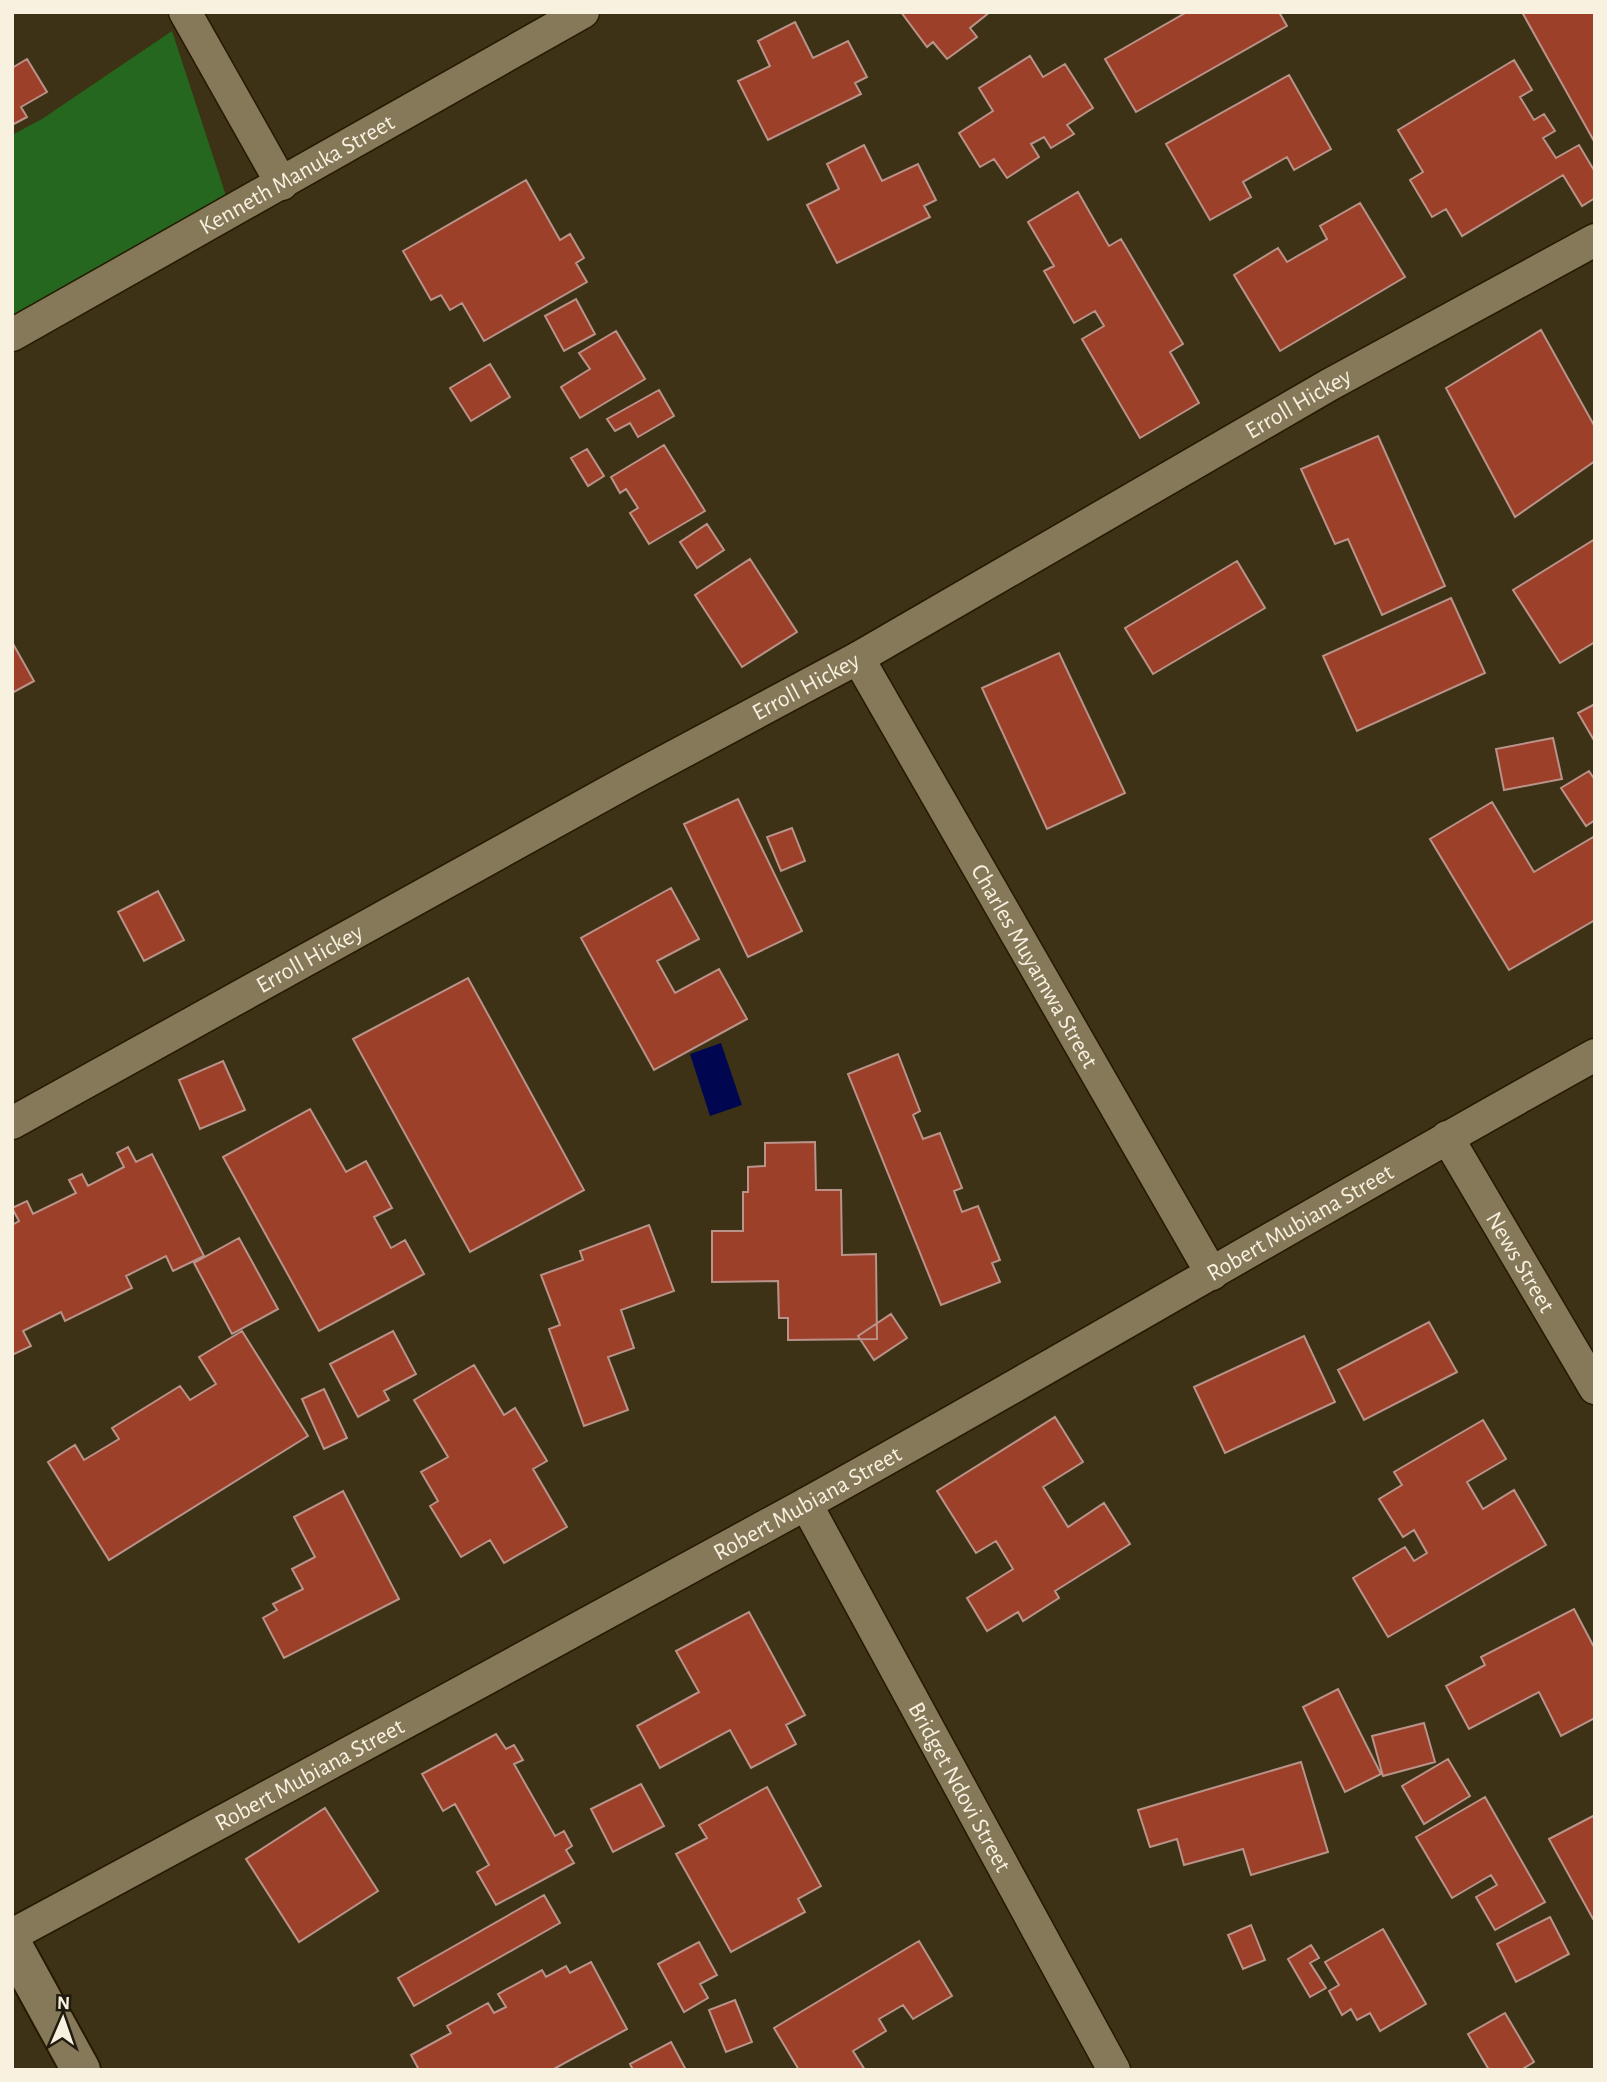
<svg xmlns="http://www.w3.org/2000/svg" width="1607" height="2082" viewBox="0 0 1607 2082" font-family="'Alegreya Sans',sans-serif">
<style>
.green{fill:#25671e}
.water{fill:#000750}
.building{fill:#9c402a;stroke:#b9938a;stroke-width:2}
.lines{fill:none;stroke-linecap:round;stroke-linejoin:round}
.minor-casing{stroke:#241a00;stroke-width:35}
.secondary-casing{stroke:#241a00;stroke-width:42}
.minor{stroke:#857959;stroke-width:32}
.secondary{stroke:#857959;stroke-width:38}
.labels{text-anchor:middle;stroke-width:5;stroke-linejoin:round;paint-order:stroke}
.street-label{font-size:24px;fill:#f8f1e0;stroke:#201b0e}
</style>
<rect width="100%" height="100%" fill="#3d3215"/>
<path class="green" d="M172 31 230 208 12 330V135L42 119Z"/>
<path class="water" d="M721 1043 742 1105 710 1116 690 1054Z"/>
<path class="building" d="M901 12H990L970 28 977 37 947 59 933 42 927 47Z
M1187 12H1279L1287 26 1136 112 1105 59Z
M1522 12H1595V143Z
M795 22 813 58 848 41 867 77 855 83 861 94 768 140 738 81 770 66 758 41Z
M1030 56 1043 77 1065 64 1093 108 1067 125 1074 134 1051 148 1044 137 1031 144 1039 157 1007 178 994 159 980 167 959 133 993 111 979 88Z
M27 59 47 92 21 107 27 117 12 125V68Z
M1514 60 1532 90 1520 97 1534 120 1544 114 1555 131 1543 138 1556 158 1579 145 1595 172V198L1582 206 1563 175 1462 236 1446 209 1432 217 1410 180 1423 172 1398 130Z
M1289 75 1331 149 1294 170 1287 157 1243 182 1251 197 1210 220 1166 144Z
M864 145 882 181 918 164 936 200 924 206 930 217 837 263 807 205 839 189 827 164Z
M526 180 560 240 570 234 584 258 576 263 587 282 484 341 462 303 450 310 441 295 431 300 403 251Z
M1078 192 1109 246 1121 239 1183 344 1170 352 1199 403 1140 438 1082 339 1104 326 1095 311 1074 323 1044 271 1054 266 1028 222Z
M1360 203 1405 277 1280 351 1234 275 1278 248 1287 262 1327 239 1320 226Z
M576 299 595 334 564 351 545 316Z
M1541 330 1595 427V461L1515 517 1446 388Z
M616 331 645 379 580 418 561 387 590 369 579 353Z
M490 364 510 397 471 421 450 388Z
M659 390 674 416 638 437 630 423 615 431 607 419Z
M1378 436 1445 586 1382 615 1348 539 1335 544 1301 469Z
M664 445 705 511 649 544 630 513 638 508 626 489 620 493 611 477Z
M587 449 604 476 588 486 571 458Z
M707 524 724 550 697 568 680 542Z
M1595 539V642L1560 663 1513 590Z
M750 559 797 632 742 667 695 595Z
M1237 561 1265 608 1153 674 1125 628Z
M1451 598 1485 673 1357 731 1323 656Z
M12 642 34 681 12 693Z
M1059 653 1125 793 1047 829 982 688Z
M1595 704V742L1578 713Z
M1553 738 1562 779 1504 790 1496 749Z
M1589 771 1595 780V820L1586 826 1561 788Z
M738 799 802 931 748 957 684 824Z
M1492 802 1534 872 1595 836V920L1509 970 1430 839Z
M792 828 805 861 781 871 767 837Z
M671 888 699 939 657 961 675 993 719 969 747 1019 654 1070 581 938Z
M158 891 184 940 144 961 118 912Z
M468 978 584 1190 470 1252 353 1039Z
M898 1054 920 1111 913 1115 923 1139 940 1133 962 1188 954 1191 962 1212 978 1206 1000 1260 992 1263 1000 1282 941 1305 848 1074Z
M223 1061 245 1110 200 1129 179 1080Z
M310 1109 346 1172 366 1161 392 1208 374 1217 391 1248 405 1240 424 1274 319 1331 223 1157Z
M815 1142 816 1190H841L842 1255 876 1254 877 1339 788 1340V1318H779L778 1281 712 1282V1231H743V1192H748V1167L765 1166V1143Z
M128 1147 136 1162 152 1154 204 1256 173 1271 166 1256 126 1276 132 1288 65 1321 61 1312 23 1331 31 1346 12 1355V1225L19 1221 12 1208 27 1201 33 1214 76 1193 69 1180 82 1174 88 1186 124 1167 117 1153Z
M649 1225 674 1291 621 1310 634 1348 608 1357 628 1410 584 1426 549 1329 560 1325 541 1275 583 1260 580 1251Z
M239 1238 278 1309 232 1334 194 1263Z
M891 1314 907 1338 874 1360 858 1336Z
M1429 1322 1457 1372 1364 1420 1338 1370Z
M242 1331 308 1436 109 1560 48 1462 75 1445 84 1460 119 1439 112 1428 180 1386 190 1400 216 1384 199 1357Z
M393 1331 416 1374 384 1391 389 1400 358 1417 330 1364Z
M1304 1336 1335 1402 1225 1453 1194 1387Z
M474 1365 504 1415 515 1408 547 1461 533 1469 567 1527 504 1563 490 1540 461 1557 430 1506 438 1501 421 1472 448 1457 414 1400Z
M324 1389 347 1438 324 1449 302 1399Z
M1055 1417 1083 1462 1043 1487 1068 1527 1104 1503 1130 1544 1055 1591 1059 1598 1023 1621 1018 1612 987 1631 967 1598 1013 1569 996 1541 976 1553 937 1491Z
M1483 1420 1506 1459 1467 1482 1483 1509 1514 1490 1546 1545 1388 1637 1353 1578 1405 1547 1414 1561 1427 1553 1414 1530 1403 1537 1379 1499 1402 1485 1394 1472Z
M343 1491 399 1599 284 1658 263 1618 277 1610 273 1604 303 1589 292 1569 315 1557 294 1517Z
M1574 1609 1595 1649V1718L1561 1736 1539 1692 1469 1729 1446 1686 1485 1665 1481 1657Z
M749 1612 805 1715 786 1725 796 1744 751 1768 730 1730 660 1768 637 1726 699 1692 676 1651Z
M1338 1689 1381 1774 1345 1792 1303 1707Z
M1424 1723 1435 1762 1383 1776 1372 1736Z
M496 1734 506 1749 514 1745 523 1760 514 1764 555 1836 564 1831 572 1846 566 1850 574 1863 496 1905 477 1872 489 1865 455 1804 443 1811 422 1774Z
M1448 1759 1470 1796 1424 1824 1402 1786Z
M1301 1762 1328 1852 1251 1875 1243 1849 1184 1865 1177 1839 1150 1847 1138 1810Z
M641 1784 664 1826 613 1852 591 1809Z
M767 1787 821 1886 798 1899 805 1912 731 1952 676 1854 707 1838 699 1825Z
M1485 1797 1545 1902 1495 1930 1476 1897 1497 1885 1491 1875 1452 1898 1416 1837Z
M325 1808 378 1891 299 1942 246 1859Z
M1595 1815V1918L1593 1919 1549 1839Z
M544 1895 560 1923 414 2006 398 1978Z
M1550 1917 1569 1954 1516 1982 1497 1944Z
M1251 1925 1265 1960 1243 1969 1228 1935Z
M1383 1929 1426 2004 1380 2031 1370 2013 1357 2020 1351 2009 1342 2015 1329 1991 1339 1985 1325 1962Z
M919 1941 952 1996 913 2019 903 2005 879 2019 886 2031 853 2051 865 2070H799L774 2028Z
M699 1942 717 1975 700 1984 708 1998 684 2012 658 1964Z
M1311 1945 1319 1958 1310 1963 1326 1988 1310 1997 1288 1959Z
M591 1962 627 2029 552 2070H419L411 2055 451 2033 447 2026 488 2003 494 2013 506 2007 498 1994 542 1970 546 1977 566 1966 570 1973Z
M735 2000 752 2042 726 2052 709 2010Z
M1505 2013 1534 2062 1521 2070H1489L1468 2034Z
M671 2042 686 2070H633L630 2064Z"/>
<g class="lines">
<defs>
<g id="minor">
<path d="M185 12 282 184"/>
<path id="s1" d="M12 335 583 12"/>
<path id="s2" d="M858 658 1212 1274"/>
<path id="s3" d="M12 1123 632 779 858 658 1329 385 1595 240"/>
<path id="s4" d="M1447 1137 1595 1388"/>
<path id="s5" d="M806 1504 1114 2070"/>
<path id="s6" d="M12 1935C276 1792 541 1650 804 1505 1069 1358 1330 1202 1595 1055"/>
</g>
<path id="secondary" d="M12 1944 81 2070"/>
</defs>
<use href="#minor" class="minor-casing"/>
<use href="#secondary" class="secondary-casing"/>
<use href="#minor" class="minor"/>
<use href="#secondary" class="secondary"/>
</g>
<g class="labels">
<g class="street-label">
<text dy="8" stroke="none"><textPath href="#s1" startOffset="327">Kenneth Manuka Street</textPath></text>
<text dy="8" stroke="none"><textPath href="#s3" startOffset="1474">Erroll Hickey</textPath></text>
<text dy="8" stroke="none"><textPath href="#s3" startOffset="906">Erroll Hickey</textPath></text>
<text dy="8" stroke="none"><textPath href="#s3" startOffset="340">Erroll Hickey</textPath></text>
<text dy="8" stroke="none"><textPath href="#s2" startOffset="355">Charles Muyamwa Street</textPath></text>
<text dy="8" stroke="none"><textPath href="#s6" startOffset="1472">Robert Mubiana Street</textPath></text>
<text dy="8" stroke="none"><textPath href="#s4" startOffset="145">News Street</textPath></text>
<text dy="8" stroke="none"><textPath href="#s6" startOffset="905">Robert Mubiana Street</textPath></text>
<text dy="8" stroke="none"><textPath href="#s6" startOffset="338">Robert Mubiana Street</textPath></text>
<text dy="8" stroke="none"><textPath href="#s5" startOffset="322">Bridget Ndovi Street</textPath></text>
</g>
</g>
<rect width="1607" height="2082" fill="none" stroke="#f8f1e0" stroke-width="28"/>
<g transform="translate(63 2019) rotate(2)" stroke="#201b0e" stroke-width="5" paint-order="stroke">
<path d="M0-5L12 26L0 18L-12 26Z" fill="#f8f1e0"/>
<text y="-10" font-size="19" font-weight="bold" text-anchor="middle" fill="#f8f1e0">N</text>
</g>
</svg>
